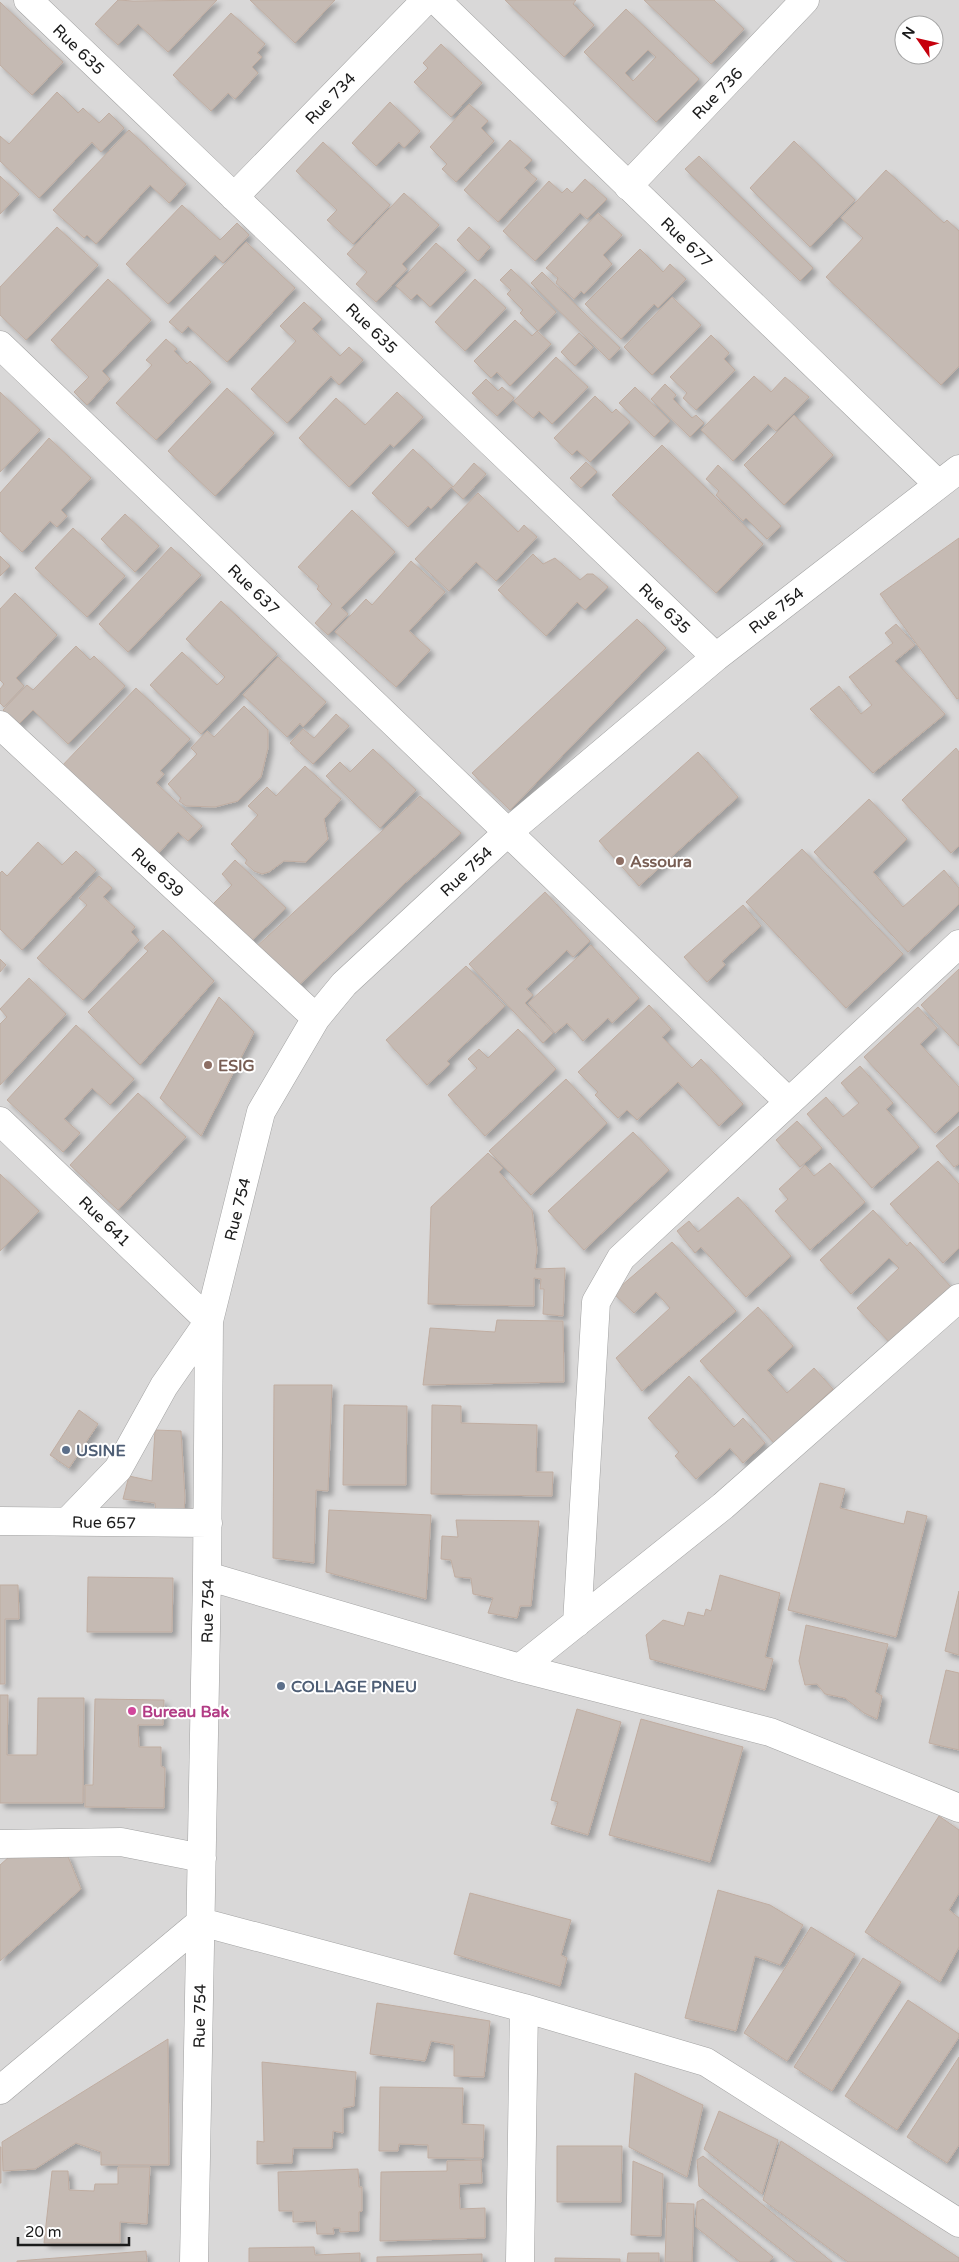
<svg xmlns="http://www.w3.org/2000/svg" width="959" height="2262" viewBox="0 0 959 2262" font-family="'Varela Round',sans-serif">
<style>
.residential{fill:#d9d8d8;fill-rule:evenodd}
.building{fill:#c5bab3;stroke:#c0ada1;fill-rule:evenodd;filter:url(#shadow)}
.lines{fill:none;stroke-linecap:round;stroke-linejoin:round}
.minor-casing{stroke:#a2a2a2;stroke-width:29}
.minor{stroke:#fff;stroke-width:28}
.education-dot{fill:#8d6e63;stroke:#fff;stroke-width:2}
.service-dot{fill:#5c6f8a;stroke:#fff;stroke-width:2}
.hotel-dot{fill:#d1479c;stroke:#fff;stroke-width:2}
.labels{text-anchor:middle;stroke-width:4;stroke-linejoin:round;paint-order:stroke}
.street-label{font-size:16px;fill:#1b1b1b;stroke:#fff}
.education-label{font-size:16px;font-weight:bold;fill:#785e54;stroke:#fff;text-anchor:start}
.service-label{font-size:16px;font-weight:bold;fill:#4e5e75;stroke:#fff;text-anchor:start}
.hotel-label{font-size:16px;font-weight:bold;fill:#b23c85;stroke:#fff;text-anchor:start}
</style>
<defs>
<filter id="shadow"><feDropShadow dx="4.5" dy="4.5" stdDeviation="2.5" flood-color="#0004"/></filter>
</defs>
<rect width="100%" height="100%" fill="#eee8e0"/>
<path class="residential" d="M0 0H959V2262H0ZM904 25H934V55H904Z"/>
<path class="building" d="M118 0 133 1 217 0 168 52 138 24 118 45 95 24Z
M250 0H335L295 43Z
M505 0H576L573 4 594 25 564 57Z
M644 0H714L744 29 711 64Z
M0 2 63 62 32 95 0 65Z
M626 9 699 79 656 122 584 52ZM648 50 656 57 633 81 625 73Z
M231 13 265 44 257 53 262 57 252 67 258 73 235 99 228 93 211 111 173 75Z
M441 44 482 83 451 117 414 82 428 68 423 63Z
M57 92 78 113 83 108 99 123 109 113 124 128 101 152 92 142 39 198 0 161V136L9 144Z
M390 102 420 131 404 148 399 142 376 166 352 143Z
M469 104 488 121 481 128 494 141 456 182 442 169 447 164 430 147Z
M129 130 186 184 169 203 150 185 96 244 87 235 84 238 53 210Z
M510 140 532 160 524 168 537 179 498 222 464 190Z
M794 141 855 200 810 247 750 188Z
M323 142 390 205 353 244 327 220 337 210 296 171Z
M699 156 813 268 800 281 685 169Z
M886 170 944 223 947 220 959 231V366L941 385 826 277 863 238 841 218Z
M0 176 19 194 0 214Z
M585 179 607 199 587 219 580 213 535 261 503 231 549 181 562 193 567 188 572 193Z
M404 193 439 225 402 264 407 269 376 302 356 284 367 272 347 254Z
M182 205 220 240 237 223 249 235 223 263 215 255 168 304 126 264Z
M598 213 622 235 603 255 612 264 584 294 581 291 574 299 556 283 558 278 546 268Z
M57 227 98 265 26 340 0 315V287Z
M469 227 490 247 478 261 457 240Z
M246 242 295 288 227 362 188 326 182 333 169 322Z
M436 243 466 270 430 307 417 294 411 300 396 286Z
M640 249 663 272 670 264 686 279 658 308 654 304 621 339 585 304Z
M511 269 556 312 538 331 520 313 523 310 507 294 511 290 500 280Z
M542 272 620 348 609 360 531 283Z
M108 279 151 320 102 371 110 379 87 405 74 392 89 377 51 340Z
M475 279 506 308 465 351 435 322Z
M672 297 701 325 652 375 624 347Z
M304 302 322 319 312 329 340 356 349 347 363 360 339 385 331 376 287 423 251 389 296 341 280 326Z
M515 320 532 336 537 331 551 344 510 386 497 372 491 378 474 361Z
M579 333 593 347 575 366 561 352Z
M711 335 729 353 724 359 735 370 696 410 683 398 687 393 670 377Z
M166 339 177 349 174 351 187 364 190 361 211 382 156 440 116 403 152 365 146 360Z
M556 357 588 387 552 424 539 411 533 418 514 401Z
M754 376 771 392 785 377 809 397 776 431 768 424 733 461 701 430Z
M486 379 498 391 502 387 514 398 497 416 472 393Z
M665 384 676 395 673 399 692 418 696 415 704 423 690 437 651 399Z
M635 387 670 421 654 437 619 403Z
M227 388 274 433 215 496 168 451Z
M0 392 40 430 0 472Z
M397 392 423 417 394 447 390 444 349 487 299 438 336 398 365 425Z
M595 396 612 413 616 409 630 422 590 462 577 450 572 455 554 438Z
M794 415 833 455 784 505 744 465Z
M49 438 91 478 61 510 67 516 57 527 50 521 22 552 0 531V493Z
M662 445 763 544 716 593 612 495Z
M413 449 453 487 474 463 486 474 463 499 451 487 431 509 428 506 408 527 372 493Z
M586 462 597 472 581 488 570 478Z
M718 465 781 526 767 539 746 518 743 521 716 495 719 491 706 479Z
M478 493 518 532 524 525 537 537 496 581 476 562 449 591 415 559Z
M352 510 395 552 341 608 348 614 328 635 315 623 332 604 317 589 319 586 298 567Z
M125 514 159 546 135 572 101 539Z
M73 528 125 576 87 617 35 568Z
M959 538V698L957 699 880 594Z
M171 547 201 575 128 652 99 624Z
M533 554 543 564 555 558 580 580 587 574H593L608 587 585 610 577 602 546 636 498 590Z
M0 556 10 566 0 576Z
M411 561 445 592 409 631 430 650 396 687 335 632 366 599 372 605Z
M15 593 57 635 16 678 24 686 4 707 0 703V689L4 684 0 680V609Z
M221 601 277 654 201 734 150 685 182 652 217 685 225 677 186 639Z
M637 619 666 648 510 810 472 773Z
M896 624 915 645 895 661 945 714 873 773 810 709 839 686 861 714 872 705 849 677 893 643 885 633Z
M76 646 90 660 94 656 125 686 68 744 33 710 18 725 3 710 27 685 33 690Z
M278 657 326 702 303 727 300 723 287 737 243 695Z
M136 688 190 739 160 771 164 774 156 783 202 826 188 841 178 832 154 858 60 768Z
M244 706 268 730V748L261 777 238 801 215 807 186 806 179 801 181 798 168 784 197 754 191 748 207 731 214 737Z
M336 714 349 726 313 764 290 743 303 729 314 738Z
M956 748 959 752V846L951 853 902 800Z
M373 749 416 790 380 828 326 776 340 762 350 772Z
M698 752 738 797 639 886 599 841Z
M305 766 341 799 324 819 328 839 306 862 284 861 269 872 262 874 254 871 245 863 247 860 231 844 258 815 248 806 267 787 276 796Z
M420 796 461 833 406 882 296 988 255 948Z
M869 799 907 839 873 872 903 907 944 870 959 888V904L908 952 814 852Z
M38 842 62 865 76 851 96 870 22 950 0 929V873L2 871 7 876Z
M802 849 903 954 846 1008 746 902Z
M235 860 286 908 246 946 209 908 232 885 222 874Z
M99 876 112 888 103 897 135 927 131 932 139 940 83 1000 37 958 87 905 79 898Z
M545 892 590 941 573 957 567 950 526 989 533 995 525 1003 553 1033 543 1043 469 964Z
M743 905 761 926 722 961 725 965 707 982 684 957Z
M163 930 214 981 140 1065 88 1012 148 951 144 948Z
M591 945 639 998 612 1023 608 1018 583 1041 567 1023 555 1033 528 1003Z
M0 959 6 965 0 972Z
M466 966 505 1006 447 1061 450 1064 427 1085 386 1040Z
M959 969V1046L921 1005Z
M29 978 66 1014 0 1085V1024L7 1017 0 1009Z
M219 997 254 1032 201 1136 160 1098Z
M649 1005 671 1029 662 1037 692 1068 701 1059 743 1104 719 1126 678 1082 637 1120 627 1110 618 1118 595 1095 598 1092 578 1072Z
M918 1007 937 1028 920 1044 959 1087V1111L935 1133 864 1057Z
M76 1025 134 1079 110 1105 92 1088 64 1119 80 1133 63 1152 7 1100Z
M518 1029 556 1069 485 1136 448 1095 477 1068 468 1059 479 1049 488 1058Z
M860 1066 893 1103 886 1109 919 1147 872 1188 807 1114 826 1097 843 1117 859 1103 841 1083Z
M566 1079 607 1123 531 1195 489 1151Z
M138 1093 186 1137 118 1210 70 1165Z
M797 1121 822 1148 800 1167 776 1140Z
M959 1126V1164L954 1167 936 1146Z
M633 1132 669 1170 584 1250 548 1211Z
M488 1153 503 1168 499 1172 532 1210 537 1250 535 1269 565 1268 563 1316 543 1314 544 1289H540L541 1279 534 1278V1306L428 1304 431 1207Z
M938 1161 959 1184V1248L943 1263 890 1204Z
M830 1163 865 1202 810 1250 775 1211 788 1199 779 1189 805 1165 814 1176Z
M0 1174 39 1211 0 1251Z
M738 1197 791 1256 746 1297 701 1247 695 1253 677 1231 689 1221 698 1232Z
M873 1210 907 1246 910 1242 952 1288 892 1345 857 1308 899 1268 889 1258 851 1294 820 1260Z
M672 1242 736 1311 642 1391 616 1358 670 1308 656 1292 634 1313 613 1293Z
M758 1307 793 1346 767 1370 787 1393 814 1368 833 1389 774 1443 700 1361Z
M497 1320 563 1321 564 1382 423 1385 430 1328 495 1332Z
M689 1376 734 1427 743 1418 765 1443 743 1463 730 1448 696 1479 675 1456 679 1452 648 1418Z
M274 1385H332L328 1491 316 1490 314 1563 273 1558Z
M344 1405 407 1406 406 1485H343Z
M432 1405 461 1406V1423L537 1425 536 1472H553L552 1496 431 1494Z
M79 1410 98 1424 69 1468 50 1455Z
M155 1430 181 1431 185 1497 184 1512H156L155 1503 123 1499 129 1476 152 1481Z
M820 1483 845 1489 840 1508 904 1524 907 1511 927 1516 896 1637 788 1610Z
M329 1510 431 1515 426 1599 326 1572Z
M456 1520 539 1521 531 1606H520L517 1618 488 1613 493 1598 473 1594 471 1578 455 1577 451 1560 441 1559 442 1536 458 1537Z
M720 1575 780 1593 765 1657 773 1659 765 1690 650 1659 646 1635 663 1620 684 1626 688 1612 704 1616 706 1609 711 1611Z
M88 1577 173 1578 172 1632H87Z
M0 1585H18L19 1619H5V1684H0Z
M959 1591V1655L945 1651Z
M806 1625 888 1644 875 1692 882 1696 877 1719 864 1713 845 1698 825 1694 817 1684 805 1685 799 1661Z
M946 1670 959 1673V1750L929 1743Z
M0 1695H8L7 1755H37L38 1698H84L83 1803H0Z
M95 1699 164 1700 163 1725H138L139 1747H161V1766L165 1768 164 1808 85 1807V1785H93Z
M577 1709 621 1722 588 1835 551 1824 558 1802 551 1800Z
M641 1719 743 1747 710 1862 609 1835Z
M939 1816 959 1830V1893L949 1910 959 1918V1947L940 1982 865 1932Z
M67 1854 81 1889 0 1961V1865L10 1856Z
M718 1890 770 1905 803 1925 780 1965 755 1956 736 2031 685 2018Z
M470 1893 571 1920 561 1955 567 1958 560 1986 454 1954Z
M811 1927 855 1954 787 2061 744 2033Z
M863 1958 901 1982 832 2091 794 2067Z
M908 2000 959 2034V2037L897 2130 845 2096Z
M377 2003 490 2021 484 2077 454 2076V2045L431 2041 425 2061 370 2054Z
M168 2039 169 2165H101V2152L76 2143 35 2169 3 2171 2 2142Z
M959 2057V2145L947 2163 907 2137Z
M262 2062 356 2072 354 2106 343 2108V2133L333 2131 332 2148H293L292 2163 257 2164V2141L264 2142Z
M635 2073 703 2105 687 2177 629 2147Z
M380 2087 463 2088 462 2124 484 2125 483 2158H428V2145L399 2144 398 2151H379Z
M719 2111 778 2140 762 2194 704 2149Z
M781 2141 959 2258V2262H848L763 2200Z
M557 2146H622L621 2202H557Z
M0 2147H1V2183H0Z
M703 2156 832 2262H797L699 2186 697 2160Z
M481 2160 482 2183 459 2184 460 2209 485 2208V2238L380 2241 381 2172 447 2171V2161Z
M633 2161 663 2174 661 2236 631 2235Z
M118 2167H150L147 2224 120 2222V2243H44L52 2171H68L69 2190 94 2191 95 2184H118Z
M358 2169 359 2187H362V2211L359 2212V2231L340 2232V2228H333L334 2234H317L316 2221 293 2222V2211H279L278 2172Z
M703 2199 773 2257 769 2262H740L696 2227 697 2202Z
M667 2203 694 2204 692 2262H665Z
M314 2247 315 2255 360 2253V2262H249V2248Z
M146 2251 147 2262H17V2261Z
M628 2253H659V2262H627Z
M482 2254V2262H377V2257Z
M555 2258 620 2259V2262H555Z"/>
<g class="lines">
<defs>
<path id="minor" d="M28 0 716 657
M436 0 938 484
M628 186 805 0
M234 197 426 0
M0 345 789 1102
M0 725 316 1018
M0 1121 209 1321 164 1386 118 1469 68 1521
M0 1521 208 1523
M207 1576 520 1668 770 1732 959 1808
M577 1623 596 1302 621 1258 959 944
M520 1668 723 1506 959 1298
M0 1844 121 1842 202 1858
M0 2090 201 1922 524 2008 706 2062 959 2223
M194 2262 207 1576 209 1321 261 1112 316 1018 344 984 507 833 716 657 959 469
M520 2262 524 2008"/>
</defs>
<use href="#minor" class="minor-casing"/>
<use href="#minor" class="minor"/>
</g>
<g class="education-dot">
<circle cx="620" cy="861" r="5"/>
<circle cx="208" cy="1065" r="5"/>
</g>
<g class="service-dot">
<circle cx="66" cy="1450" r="5"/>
<circle cx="281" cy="1686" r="5"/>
</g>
<circle class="hotel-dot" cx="132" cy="1711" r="5"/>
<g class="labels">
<g class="street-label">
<text transform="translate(79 49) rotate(44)" y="6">Rue 635</text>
<text transform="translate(717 93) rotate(-46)" y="6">Rue 736</text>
<text transform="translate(330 98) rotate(-46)" y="6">Rue 734</text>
<text transform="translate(687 242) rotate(44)" y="6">Rue 677</text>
<text transform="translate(372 328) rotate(44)" y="6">Rue 635</text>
<text transform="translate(254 589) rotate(44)" y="6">Rue 637</text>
<text transform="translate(665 608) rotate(44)" y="6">Rue 635</text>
<text transform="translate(776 610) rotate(-38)" y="6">Rue 754</text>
<text transform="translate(466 871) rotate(-43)" y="6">Rue 754</text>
<text transform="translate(158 872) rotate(43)" y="6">Rue 639</text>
<text transform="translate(237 1209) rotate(-76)" y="6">Rue 754</text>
<text transform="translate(105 1221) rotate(44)" y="6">Rue 641</text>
<text transform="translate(104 1522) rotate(1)" y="6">Rue 657</text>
<text transform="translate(207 1611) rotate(-89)" y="6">Rue 754</text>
<text transform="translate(199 2016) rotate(-89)" y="6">Rue 754</text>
</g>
<g class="education-label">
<text x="630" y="867">Assoura</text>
<text x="218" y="1071">ESIG</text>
</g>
<g class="service-label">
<text x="76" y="1456">USINE</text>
<text x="291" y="1692">COLLAGE PNEU</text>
</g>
<g class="hotel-label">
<text x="142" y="1717">Bureau Bak</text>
</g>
</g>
<g transform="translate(919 40) rotate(304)"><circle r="24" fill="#ffffff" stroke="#a4a4a4"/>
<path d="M0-4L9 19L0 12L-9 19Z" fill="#c6000d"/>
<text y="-8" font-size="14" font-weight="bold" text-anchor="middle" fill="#1b1b1b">N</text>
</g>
<path d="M18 2237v8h111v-8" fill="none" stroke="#1b1b1b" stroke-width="2.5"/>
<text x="25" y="2237" font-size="15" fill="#1b1b1b" stroke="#ffffff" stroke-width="4" paint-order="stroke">20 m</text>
</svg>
